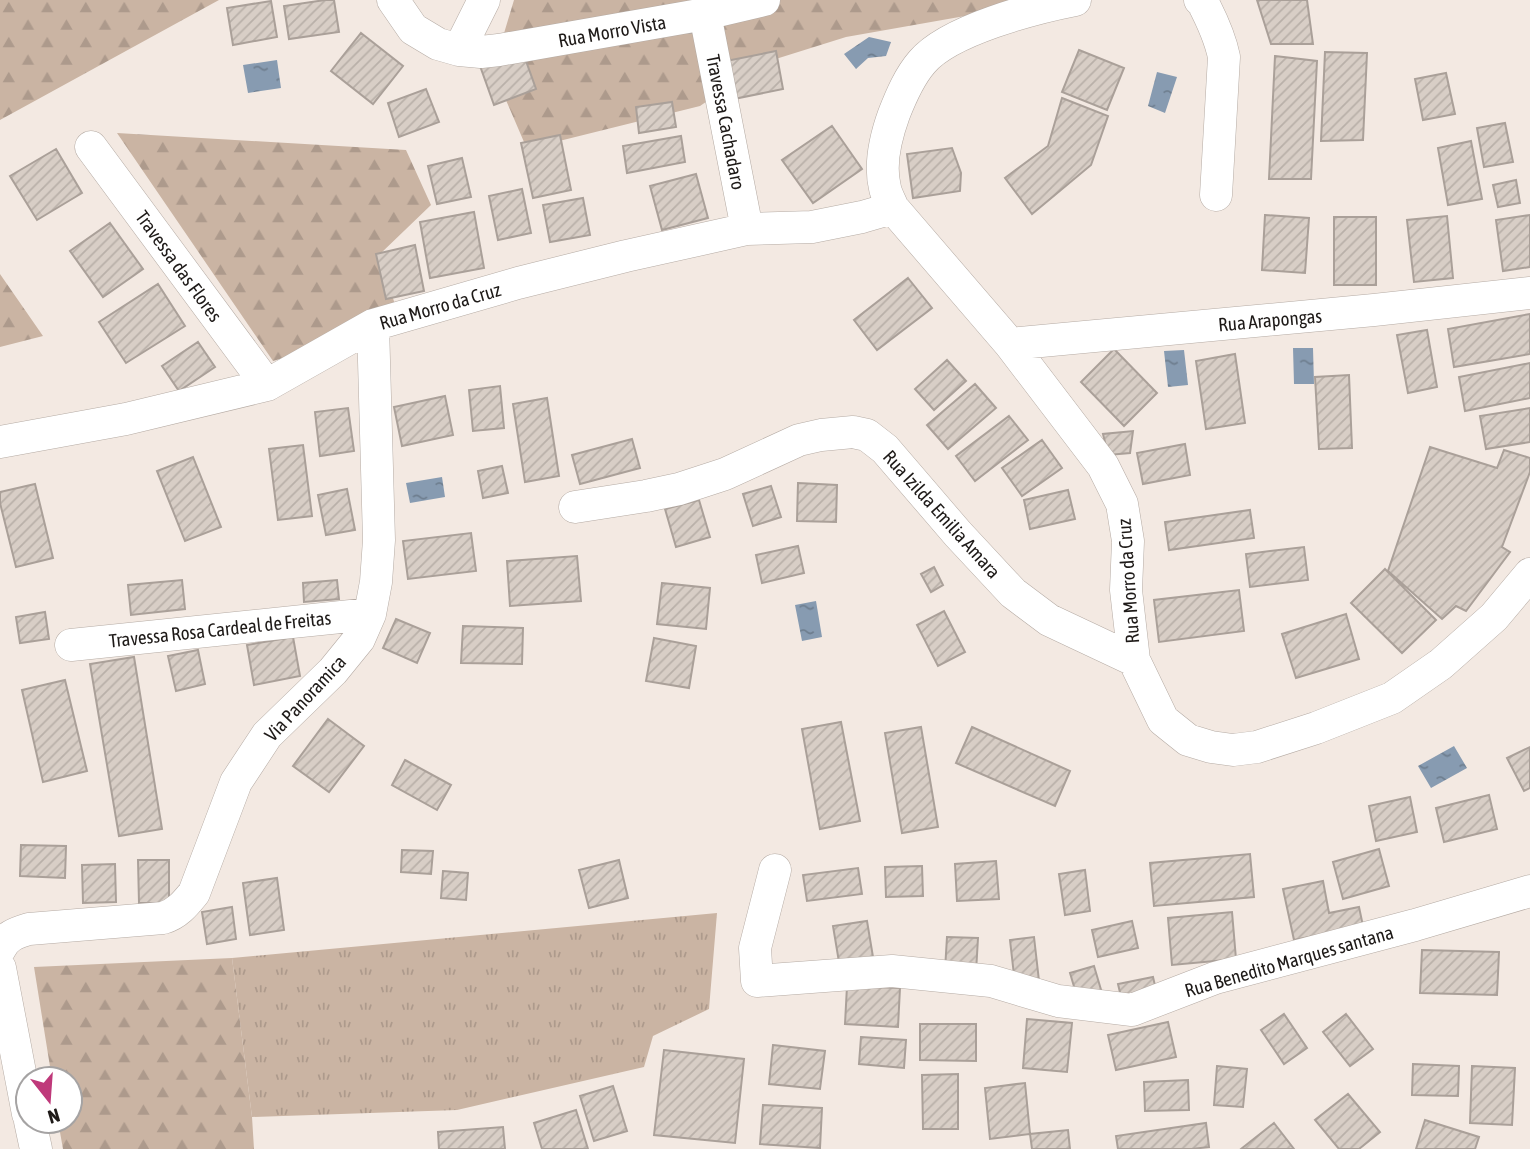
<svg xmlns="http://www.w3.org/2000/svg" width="1530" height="1149" viewBox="0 0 1530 1149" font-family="'Asap Condensed',sans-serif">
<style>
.grass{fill:url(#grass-tufts)}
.forest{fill:url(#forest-firs)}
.water{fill:url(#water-ripples)}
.building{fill:url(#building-hatch);stroke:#aaa099;stroke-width:2}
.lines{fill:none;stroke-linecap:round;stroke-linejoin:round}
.street-casing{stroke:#b5aba4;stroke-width:33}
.street{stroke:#fff;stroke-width:32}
.labels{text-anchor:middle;stroke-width:5;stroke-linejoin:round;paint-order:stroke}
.street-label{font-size:19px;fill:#1e1a18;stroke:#fff}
</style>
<defs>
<pattern id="grass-tufts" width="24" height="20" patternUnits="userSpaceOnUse" patternTransform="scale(1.75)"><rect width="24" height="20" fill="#cab4a3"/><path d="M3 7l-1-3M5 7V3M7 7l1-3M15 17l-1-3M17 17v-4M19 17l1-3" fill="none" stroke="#ad9a8c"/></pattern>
<pattern id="forest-firs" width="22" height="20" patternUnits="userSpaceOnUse" patternTransform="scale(1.75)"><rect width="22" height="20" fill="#cab4a3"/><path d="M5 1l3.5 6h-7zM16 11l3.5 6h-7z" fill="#ad9a8c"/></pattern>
<pattern id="water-ripples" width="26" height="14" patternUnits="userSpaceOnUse" patternTransform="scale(1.75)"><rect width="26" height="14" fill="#879bb1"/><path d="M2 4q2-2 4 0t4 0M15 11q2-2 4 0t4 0" fill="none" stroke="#6e7e8f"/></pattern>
<pattern id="building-hatch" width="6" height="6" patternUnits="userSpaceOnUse" patternTransform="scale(1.75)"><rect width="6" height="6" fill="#d8cec6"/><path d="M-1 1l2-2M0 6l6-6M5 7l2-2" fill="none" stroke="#b9b0a9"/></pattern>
</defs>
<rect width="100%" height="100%" fill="#f3e9e2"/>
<path class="grass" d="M717 913 709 1009 653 1036 644 1067 457 1110 252 1117 232 958Z"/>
<path class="forest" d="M0 0H219L0 120Z
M514 0H1014L982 13 846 37 763 63 700 106 527 149 493 70Z
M117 133 406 150 431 205 379 255 401 323 273 361Z
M0 274 43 336 0 347Z
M232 958 252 1117 254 1149H63L58 1121H70V1079H52L34 967Z"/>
<path class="water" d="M869 37 891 42 886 56 868 58 856 69 844 54Z
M277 60 281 88 248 93 243 65Z
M1157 72 1177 77 1165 113 1148 106Z
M1293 348H1313L1314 384H1294Z
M1184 350 1188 385 1168 387 1164 351Z
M442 477 445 497 410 503 406 483Z
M816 601 822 637 802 641 795 605Z
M1454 746 1467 768 1431 788 1418 766Z"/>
<path class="building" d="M325 0H334L339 32 289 39 284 6Z
M1257 0H1307L1313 44H1271Z
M271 1 277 37 233 45 227 8Z
M361 33 403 66 373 104 331 71Z
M521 47 536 89 494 105 479 63Z
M1079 50 1124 68 1107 110 1062 92Z
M776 51 783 89 724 101 716 63Z
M1325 52 1367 53 1363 140 1321 141Z
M1275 56 1317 61 1311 179H1269Z
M1446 73 1455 114 1423 120 1415 79Z
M426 89 439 122 399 137 388 103Z
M1062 98 1108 116 1091 165 1032 214 1005 178 1048 146Z
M672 102 676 127 639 133 636 107Z
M1505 123 1513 162 1484 167 1477 128Z
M832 126 862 169 813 203 782 160Z
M560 135 571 190 533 198 521 143Z
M681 136 685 162 627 173 623 146Z
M1471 141 1482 199 1448 205 1438 148Z
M952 148 961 173 960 191 913 198 907 154Z
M56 149 82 193 37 220 10 176Z
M462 158 471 197 437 204 428 166Z
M696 174 708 218 662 230 650 186Z
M1516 180 1520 203 1498 207 1493 185Z
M522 189 531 233 498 240 489 196Z
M583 198 590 235 550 242 543 205Z
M474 212 484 268 430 278 420 222Z
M1265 215 1309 218 1305 273 1262 270Z
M1530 215V267L1503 271 1496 220Z
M1447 216 1453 278 1414 282 1407 220Z
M1334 217H1376V285H1334Z
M110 223 143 269 103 297 70 251Z
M415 245 424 291 386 299 376 254Z
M908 278 932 308 877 350 854 320Z
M158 284 185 326 126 363 99 322Z
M1530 314V354L1454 367 1448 329Z
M1427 330 1437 387 1408 393 1397 335Z
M198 342 215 367 179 391 162 366Z
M1114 349 1157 393 1124 426 1081 382Z
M1235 354 1245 423 1206 429 1196 361Z
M947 360 966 381 934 410 915 389Z
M1530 363V398L1465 411 1459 377Z
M1349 375 1352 448 1319 449 1315 377Z
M975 384 996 408 948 449 927 425Z
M500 386 504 428 473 431 469 390Z
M445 396 453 435 402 446 394 407Z
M547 398 559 476 525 482 513 404Z
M348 408 354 451 320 456 315 412Z
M1530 408V442L1486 449 1480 416Z
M1009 416 1028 440 975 481 956 456Z
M1133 431 1130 453 1108 455 1103 434Z
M632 439 640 468 580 484 572 455Z
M1042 440 1062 468 1022 496 1002 468Z
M1185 444 1190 475 1143 484 1137 453Z
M303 445 312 516 278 520 269 449Z
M1430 447 1497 468 1504 450 1530 458V472L1502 547 1510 552 1466 611 1456 606 1442 619 1388 571Z
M193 457 221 527 185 541 157 471Z
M502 466 508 493 483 498 478 471Z
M798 483 837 485 836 522 797 521Z
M35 484 53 558 16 567 0 503V492Z
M771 486 781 517 753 526 743 494Z
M347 489 355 530 326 535 318 495Z
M1068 490 1075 519 1030 529 1024 500Z
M699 500 710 537 676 547 665 509Z
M1250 510 1254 538 1169 550 1165 522Z
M471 533 476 571 408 579 403 541Z
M798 546 804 573 762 583 756 555Z
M1304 547 1308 580 1250 587 1246 554Z
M577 556 581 601 510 606 507 561Z
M934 567 943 585 931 592 921 574Z
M1385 569 1436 620 1402 653 1351 603Z
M182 580 185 609 131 615 128 585Z
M337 580 339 599 304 602 303 583Z
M662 583 710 588 706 629 657 624Z
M1239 590 1244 631 1159 642 1154 600Z
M944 611 965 652 938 666 917 625Z
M45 612 49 639 20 643 16 617Z
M1346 614 1359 659 1296 678 1282 634Z
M396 619 430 633 417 663 383 648Z
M463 626 523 628 522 664 461 663Z
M293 637 300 676 254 685 247 645Z
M654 638 696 646 689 688 646 681Z
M198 650 205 684 176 691 168 656Z
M134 657 162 829 119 836 90 664Z
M65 680 87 771 43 782 22 690Z
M328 719 364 746 329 792 293 766Z
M841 722 860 821 820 829 802 729Z
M921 727 938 827 902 833 885 733Z
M972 727 1070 771 1055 806 956 763Z
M1530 747V788L1524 791 1507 758Z
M405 760 451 785 437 810 392 785Z
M1489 795 1497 829 1444 842 1436 808Z
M1410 797 1417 832 1376 841 1369 806Z
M21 845 66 846 65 878 20 876Z
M1379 849 1389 886 1343 899 1333 862Z
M402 850 433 851 431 874 401 872Z
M1250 854 1254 897 1154 906 1150 863Z
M138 860H169V903H139Z
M619 860 628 898 589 908 579 870Z
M996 861 999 899 957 901 955 864Z
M115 864 116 902 83 903 82 865Z
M922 866 923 896 886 897 885 867Z
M858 868 862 894 807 901 803 875Z
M1085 870 1090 911 1065 915 1059 874Z
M443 871 468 873 466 900 441 898Z
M277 878 284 930 250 935 243 883Z
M1323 881 1329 913 1359 907 1363 926 1294 940 1283 889Z
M232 907 236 939 207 944 202 912Z
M1232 912 1236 959 1172 965 1168 918Z
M867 921 874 963 840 968 833 926Z
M1132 921 1138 948 1098 957 1092 930Z
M947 937 978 938 976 972 945 970Z
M1034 937 1039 981 1015 984 1010 940Z
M1422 950 1499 952 1497 995 1420 993Z
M1094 966 1102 993 1078 1000 1070 973Z
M1153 977 1157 994 1122 1001 1118 984Z
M847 986 900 988 898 1027 845 1024Z
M1284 1014 1307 1048 1284 1064 1261 1030Z
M1346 1014 1373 1049 1350 1066 1323 1032Z
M1027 1019 1072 1023 1067 1072 1023 1068Z
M1168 1022 1176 1057 1116 1070 1108 1035Z
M920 1024H976V1061L920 1060Z
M861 1037 906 1040 904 1068 859 1064Z
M773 1045 825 1051 820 1089 769 1084Z
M664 1050 744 1059 735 1143 654 1135Z
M1413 1064 1459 1066 1458 1096 1412 1095Z
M1217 1066 1247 1069 1243 1107 1214 1105Z
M1472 1066 1515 1068 1512 1125 1470 1123Z
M958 1074V1129H923L922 1075Z
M1188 1080 1189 1110 1145 1111 1144 1082Z
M1025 1083 1030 1134 990 1139 985 1088Z
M613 1086 627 1131 594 1141 580 1096Z
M1348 1094 1380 1132 1359 1149H1339L1315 1120Z
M763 1105 822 1108 820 1148 760 1144Z
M576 1110 588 1149H542L534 1123Z
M1425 1120 1479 1137 1475 1149H1416Z
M1206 1123 1209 1147 1192 1149H1118L1116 1136Z
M1274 1123 1294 1149H1241Z
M503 1127 505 1149H439L438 1132Z
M1068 1130 1070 1149H1032L1030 1134Z"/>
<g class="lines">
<defs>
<path id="street" d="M393 0 413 29 438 44 459 50 481 52 499 50 705 14 764 0
M1075 0C1034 8 949 30 922 62 909 77 901 96 894 114 886 136 879 164 885 188 886 194 890 201 893 208L1010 344 1103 466 1122 504 1128 541 1126 590 1134 660 1163 720 1188 740 1211 747 1233 750 1257 747 1316 728 1392 698 1441 664 1494 617 1530 574
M1200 0 1202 1C1212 20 1220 37 1224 57L1216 195
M705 14 747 229
M459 50 484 0
M91 147 267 385
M1010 344 1374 310 1530 293
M0 442 126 419 267 385 373 325 518 283 626 256 747 229 812 227 862 217 893 208
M575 507 646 496 679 489 725 474 799 440 821 435 853 432 867 435 885 449 958 534 1013 593 1049 620 1134 660
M71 645 370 614
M775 870 755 948 757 981 892 971 991 981 1058 1001 1132 1010 1215 978 1415 925 1530 891
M0 949C6 936 16 933 29 929L163 918C177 914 185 904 194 893L236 782 267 735 333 671 359 639 370 614 376 582 379 540 373 325
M0 968 28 1114
M30 1121 36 1149"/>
</defs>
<use href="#street" class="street-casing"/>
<use href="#street" class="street"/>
</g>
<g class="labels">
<g class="street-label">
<text transform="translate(612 31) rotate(-10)" y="7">Rua Morro Vista</text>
<text transform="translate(726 122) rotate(79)" y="7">Travessa Cachadaro</text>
<text transform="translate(179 266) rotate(54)" y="7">Travessa das Flores</text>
<text transform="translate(440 306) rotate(-16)" y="7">Rua Morro da Cruz</text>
<text transform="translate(1270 320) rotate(-5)" y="7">Rua Arapongas</text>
<text transform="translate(942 514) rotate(48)" y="7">Rua Izilda Emilia Amara</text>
<text transform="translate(1128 581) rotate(-94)" y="7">Rua Morro da Cruz</text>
<text transform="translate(220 629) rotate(-6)" y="7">Travessa Rosa Cardeal de Freitas</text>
<text transform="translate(305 698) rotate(-47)" y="7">Via Panoramica</text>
<text transform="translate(1289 961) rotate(-16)" y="7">Rua Benedito Marques santana</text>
</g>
</g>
<g transform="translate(49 1100) rotate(163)"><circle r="33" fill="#ffffff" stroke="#a5a3a3" stroke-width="2"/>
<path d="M0-5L12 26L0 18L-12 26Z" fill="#bf397a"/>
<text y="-10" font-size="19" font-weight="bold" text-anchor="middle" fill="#1e1a18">N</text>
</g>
</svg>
